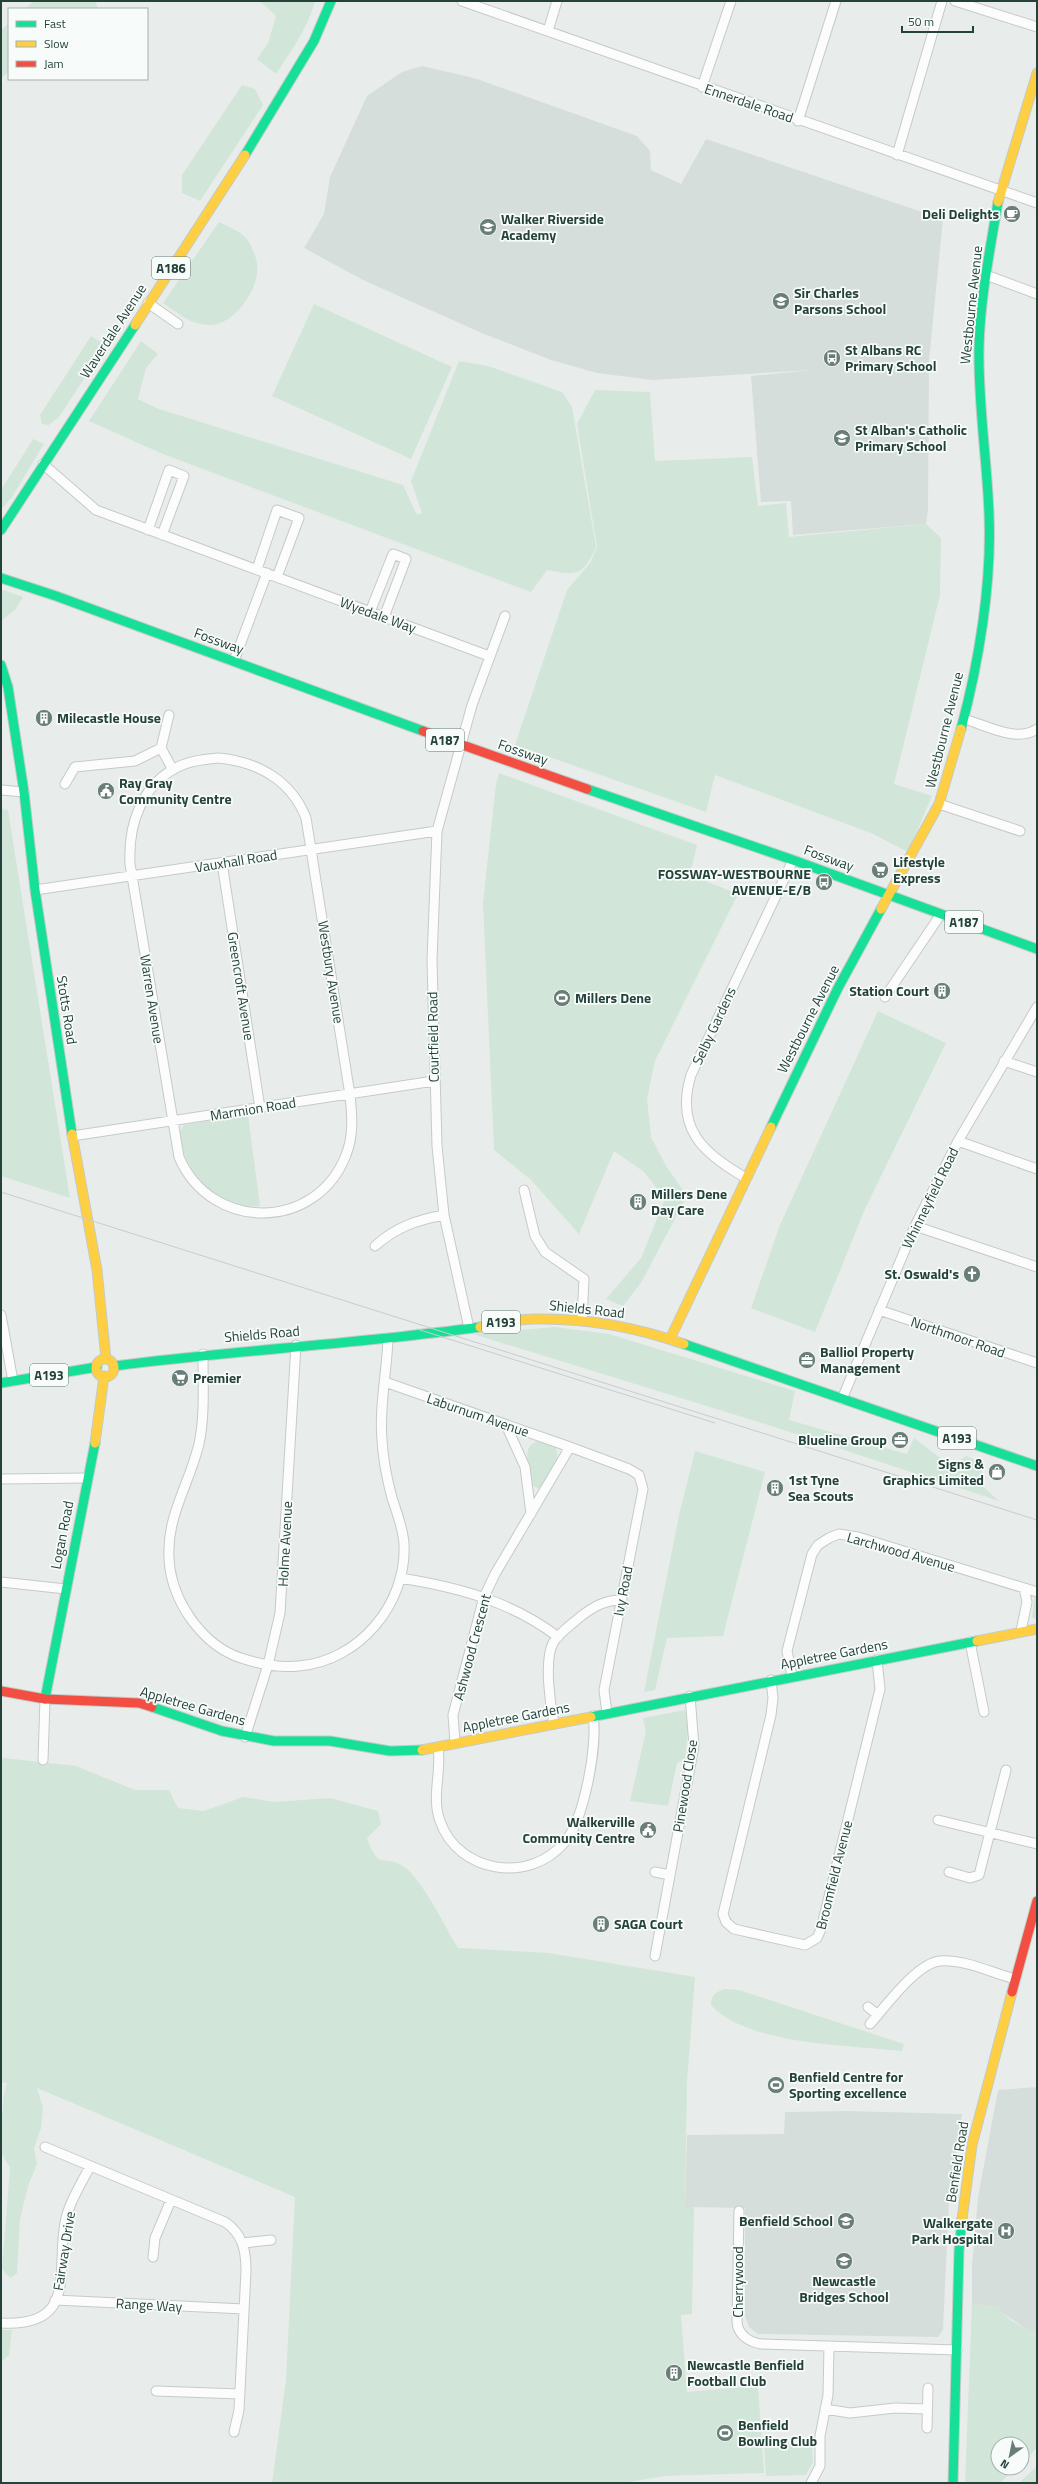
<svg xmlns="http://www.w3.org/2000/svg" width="1038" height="2484" viewBox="0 0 1038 2484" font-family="'Titillium Web',sans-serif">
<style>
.built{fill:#d6dedb}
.green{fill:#d1e6d8}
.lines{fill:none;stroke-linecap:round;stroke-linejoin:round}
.street-casing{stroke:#c5cac8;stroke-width:11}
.fast-casing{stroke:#c3cbc8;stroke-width:11}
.slow-casing{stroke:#c3cbc8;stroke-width:11}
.jam-casing{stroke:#c3cbc8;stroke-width:11}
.street{stroke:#fcfcfc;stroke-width:9}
.fast{stroke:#16e098;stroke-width:9}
.slow{stroke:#ffcf43;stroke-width:9}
.jam{stroke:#f24e42;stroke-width:9}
.tram{stroke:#c9cdcc;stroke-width:1}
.labels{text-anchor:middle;stroke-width:3.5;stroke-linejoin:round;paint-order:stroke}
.shield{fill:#f7fbf9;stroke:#637a73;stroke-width:1}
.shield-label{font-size:13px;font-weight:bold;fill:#24423a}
.street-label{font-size:14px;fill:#24423a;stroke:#f7fbf9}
.poi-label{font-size:14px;font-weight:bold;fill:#24423a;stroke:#f7fbf9;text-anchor:start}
</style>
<rect width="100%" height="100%" fill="#e8edeb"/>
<path class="built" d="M422 66 474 78 637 136 650 151 651 170 681 184 706 139 943 219 929 361 928 510 926 524 793 535 791 501 761 502 751 376 811 370 653 380 597 373 551 360 484 334 363 280 304 248 324 214 330 177 367 96 402 72Z
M1037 2087V2332L1028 2330 1001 2312 999 2307 972 2304V2266L978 2197 998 2090Z
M848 2111 962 2114 949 2199 943 2330 938 2337 758 2334 749 2327 745 2316V2208L685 2207 687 2135 784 2134 785 2112Z"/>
<path class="green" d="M34 1H95L98 8 25 9Z
M260 1H315C308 28 291 51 276 74L257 59 268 43 276 16Z
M9 23V72L1 78V30Z
M242 85 255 89 263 105 200 201 182 193V175Z
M219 222C227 226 242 232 247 239 251 245 257 258 257 265 260 288 235 325 210 325 191 325 178 313 163 303Z
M314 304 452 367 411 459 272 396Z
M91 336 106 345 59 417 49 425 42 424 40 415Z
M141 341 158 354 146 368 138 399 159 409 403 485 417 515 422 513 411 481 459 361 488 366 562 392 572 407 596 547C583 576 577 576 547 570L531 592 163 454 89 421Z
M595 390 650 392 655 461 752 457 758 506 786 503 789 537 926 524 941 538 940 595 894 784 932 796 908 852 873 834 715 775 706 812 515 745 567 590 590 563 597 547 577 424Z
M33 439 44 444 12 497 1 510V490Z
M4 590 23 597 15 610 1 621V591Z
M499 773 697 845 690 875 738 894 655 1061 647 1099 651 1137 666 1166 687 1196 641 1283 623 1306 606 1299 641 1258 665 1199 644 1172 614 1151 579 1234 530 1179 494 1150 483 903 496 784Z
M1 809 8 810 70 1198 1 1176Z
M878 1011 946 1043 865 1209 815 1332 751 1308 780 1225Z
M248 1114 260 1206C217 1211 186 1172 178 1135L184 1125Z
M555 1327 609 1334 795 1391 789 1420 907 1454 914 1438 951 1466 966 1456 983 1463 980 1484 999 1501 765 1424 473 1334Z
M538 1441 555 1446C563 1462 549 1475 540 1489L533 1486C532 1469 518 1448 538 1441Z
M695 1451 765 1472 723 1636 667 1638 655 1690 644 1692 679 1515Z
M1036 1596 1037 1618 1035 1619 1032 1617 1034 1600Z
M685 1710 688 1729 685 1759 677 1763 668 1806 630 1801 646 1731 643 1718Z
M4 1758 76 1766 135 1790H169L178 1808 204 1811 243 1797 275 1802 330 1798 378 1811 381 1824 367 1838C379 1872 383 1853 403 1866 422 1878 445 1927 458 1948L549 1953 695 1977 687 2083 685 2207H694L692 2314 681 2315 687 2392 758 2386 764 2473 664 2476 623 2483H272L286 2380 295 2197 37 2088 43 2108 41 2128 34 2148 37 2164 28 2186 20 2219 17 2273 11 2278 5 2273 2 2268 10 2168 1 2152V2129L4 2094 7 2083 1 2082V1759Z
M725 1989 739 1990 904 2044 902 2051C850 2045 746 2045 711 2005 711 1994 716 1992 725 1989Z
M972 2304 999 2307C1004 2319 1025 2329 1037 2332V2448L1022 2462V2444H998V2468H1016L1000 2483H965Z
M1 2330H12L9 2355 1 2362Z
M764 2442 812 2444 813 2462 806 2475 766 2476Z
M1037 2466V2483H1019Z"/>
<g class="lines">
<defs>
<path id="street" d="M462 1 1037 203
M955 1 1037 27
M548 31 557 1
M702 87 731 1
M798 121 836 1
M897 155 942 1
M986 275 1037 294
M148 303 178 324
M43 464 96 510 489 656
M148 530 169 470 184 476 162 535
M257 569 277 510 299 518 277 577
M370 612 393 554 406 559 384 617
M234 661 267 573
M169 715 161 748 173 770
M964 719C986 725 1016 743 1037 729
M219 758C258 762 291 780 306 818L350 1095C352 1115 354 1135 346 1155 316 1232 211 1232 179 1157L130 864C128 824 142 782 182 765 194 760 207 759 219 758Z
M65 784 75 767 135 761 161 748
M1 790 24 792
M939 804 1020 831
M222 863 260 1108
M35 890 437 831
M885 997 941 914
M1004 1061 1037 1072
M72 1136 434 1081
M958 1141 1037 1169
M746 1178C702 1153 675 1128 691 1075L793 860
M524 1190 535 1236 545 1252 584 1279 582 1320
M915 1226 1037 1267
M375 1246C396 1227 417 1220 444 1215
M879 1310 1037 1363
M1 1315 13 1381
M469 1328 444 1215 437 1146 432 960 437 831 472 705 505 616
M203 1354C203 1384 205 1415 199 1444 188 1489 163 1520 170 1569 176 1606 204 1646 241 1658 259 1664 279 1668 299 1666 359 1661 407 1604 404 1544 403 1528 397 1513 392 1498 387 1479 383 1460 382 1440 379 1406 387 1372 388 1338
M385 1382 570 1447 629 1469 639 1475 643 1489 604 1690 607 1713
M842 1399 915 1226 958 1141 1037 1007
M506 1425 525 1467 531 1514
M1 1479 88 1478
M400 1578C457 1587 511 1601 558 1637
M1 1582 66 1589
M1021 1631 1027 1602 1024 1588
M970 1642 984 1712
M792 1676 787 1651 812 1554 818 1545 829 1538 839 1534 858 1537 1037 1592
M771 1680 773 1698 771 1715 723 1914 726 1922 734 1929 805 1945 817 1938 821 1929 880 1689 877 1660
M554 1723C550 1704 544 1661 553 1643 559 1633 571 1625 580 1617 593 1607 604 1600 622 1600
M245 1737 268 1665 280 1613 296 1345
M455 1743 453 1715 484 1597 495 1574 570 1447
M438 1747C442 1772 431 1796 440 1821 458 1873 529 1884 564 1843 584 1821 598 1745 593 1716
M43 1760 45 1699
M938 1820 1037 1844
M655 1872 670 1875
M949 1872 970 1878 979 1875 1006 1770
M655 1956 694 1746 690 1696
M868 2007 878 2015
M870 2024C886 2006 917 1963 940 1961 964 1959 992 1973 1015 1979
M45 2147 225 2222C243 2234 246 2251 246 2271L239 2410 234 2432
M739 2211 737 2322C738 2335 749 2342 761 2344L957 2350
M243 2243 271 2240
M153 2257 155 2238 171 2200
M55 2300 244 2309
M1 2323C81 2327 54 2269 66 2218 70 2200 82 2183 90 2166
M156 2391 240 2394
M825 2409 850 2413 895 2408 927 2409
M927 2428 928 2388
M811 2483 820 2466V2436L828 2395 829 2347"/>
<path id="fast" d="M245 155 314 41 331 1
M1 530 135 325
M1 578 56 596 423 731
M1 665 8 687 24 792 35 890 72 1134
M961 729C979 662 992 583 989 514 987 459 978 404 979 348 980 299 990 250 998 202
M587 789 793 860 1037 949
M771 1127 838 988 881 909
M684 1344 1037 1466
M114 1366C236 1350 359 1344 480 1327
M1 1383 97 1367
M45 1699 95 1443
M152 1707 222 1731 274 1741H330L390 1751 422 1750
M591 1717 977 1641
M953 2483 959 2251 962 2219"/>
<path id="slow" d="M998 202 1037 73
M135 325 245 155
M881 909 939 804 961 729
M72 1134 97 1270 106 1359
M480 1327C498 1324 517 1319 534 1319 586 1318 636 1327 684 1344
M670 1339 771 1127
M96 1368a9 9 0 1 1 18 0a9 9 0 1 1-18 0Z
M95 1443 104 1376
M977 1641 1037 1629
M422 1750 591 1717
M962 2219 972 2145 1012 1992"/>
<path id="jam" d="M423 731 587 789
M1 1691 45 1699 139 1703 152 1707
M1012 1992 1037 1901"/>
</defs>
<use href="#street" class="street-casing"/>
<use href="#fast" class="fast-casing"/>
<use href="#slow" class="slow-casing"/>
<use href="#jam" class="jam-casing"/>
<use href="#street" class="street"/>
<use href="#fast" class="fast"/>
<use href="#slow" class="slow"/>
<use href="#jam" class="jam"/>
<path class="tram" d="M1 1192 1037 1520
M417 1329 715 1423"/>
</g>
<defs>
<symbol id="cafe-disc" viewBox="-11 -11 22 22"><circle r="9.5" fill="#697e78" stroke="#f7fbf9"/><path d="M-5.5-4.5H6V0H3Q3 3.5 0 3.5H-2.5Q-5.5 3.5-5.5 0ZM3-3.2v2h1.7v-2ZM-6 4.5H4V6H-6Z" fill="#fff"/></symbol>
<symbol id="school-disc" viewBox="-11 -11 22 22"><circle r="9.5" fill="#697e78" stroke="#f7fbf9"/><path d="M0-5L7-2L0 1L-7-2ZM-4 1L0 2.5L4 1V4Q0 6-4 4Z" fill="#fff"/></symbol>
<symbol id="bus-disc" viewBox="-11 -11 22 22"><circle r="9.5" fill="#697e78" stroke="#f7fbf9"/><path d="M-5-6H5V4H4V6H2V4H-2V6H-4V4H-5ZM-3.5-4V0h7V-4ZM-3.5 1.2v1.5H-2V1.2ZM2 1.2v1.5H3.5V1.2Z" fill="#fff"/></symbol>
<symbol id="building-disc" viewBox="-11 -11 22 22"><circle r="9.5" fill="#697e78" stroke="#f7fbf9"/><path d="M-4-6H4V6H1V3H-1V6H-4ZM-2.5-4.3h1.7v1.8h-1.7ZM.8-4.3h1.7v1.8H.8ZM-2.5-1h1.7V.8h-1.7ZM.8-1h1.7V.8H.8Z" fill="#fff"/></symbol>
<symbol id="civic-disc" viewBox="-11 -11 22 22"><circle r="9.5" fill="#697e78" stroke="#f7fbf9"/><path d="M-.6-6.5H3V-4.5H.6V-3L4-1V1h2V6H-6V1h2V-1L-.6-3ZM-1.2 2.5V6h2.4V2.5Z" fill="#fff"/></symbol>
<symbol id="supermarket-disc" viewBox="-11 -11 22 22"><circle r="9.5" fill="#697e78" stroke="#f7fbf9"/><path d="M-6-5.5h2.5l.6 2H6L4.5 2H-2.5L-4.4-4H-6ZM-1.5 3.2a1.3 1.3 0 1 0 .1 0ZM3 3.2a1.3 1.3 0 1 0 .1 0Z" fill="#fff"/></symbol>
<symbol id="stadium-disc" viewBox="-11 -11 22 22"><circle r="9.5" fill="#697e78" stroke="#f7fbf9"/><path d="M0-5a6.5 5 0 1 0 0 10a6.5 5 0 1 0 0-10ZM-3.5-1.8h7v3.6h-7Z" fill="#fff"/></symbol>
<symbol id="church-disc" viewBox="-11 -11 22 22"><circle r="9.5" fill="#697e78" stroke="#f7fbf9"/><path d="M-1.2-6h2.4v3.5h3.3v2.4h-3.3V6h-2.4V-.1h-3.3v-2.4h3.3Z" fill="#fff"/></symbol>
<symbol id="office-disc" viewBox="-11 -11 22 22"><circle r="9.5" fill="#697e78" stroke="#f7fbf9"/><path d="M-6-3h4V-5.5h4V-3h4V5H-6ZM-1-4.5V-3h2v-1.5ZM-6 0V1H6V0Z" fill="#fff"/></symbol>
<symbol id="shop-disc" viewBox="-11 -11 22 22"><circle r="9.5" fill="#697e78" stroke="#f7fbf9"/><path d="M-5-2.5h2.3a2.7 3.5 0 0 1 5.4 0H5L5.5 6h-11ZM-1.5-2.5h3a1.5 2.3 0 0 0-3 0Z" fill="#fff"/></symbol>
<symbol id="hospital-disc" viewBox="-11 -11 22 22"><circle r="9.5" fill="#697e78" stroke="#f7fbf9"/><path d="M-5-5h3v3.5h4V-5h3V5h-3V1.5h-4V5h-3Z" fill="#fff"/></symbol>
</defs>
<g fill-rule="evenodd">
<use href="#cafe-disc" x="1002" y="204" width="20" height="20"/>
<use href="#school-disc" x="478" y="217" width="20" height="20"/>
<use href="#school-disc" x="771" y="291" width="20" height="20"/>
<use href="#bus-disc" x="822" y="348" width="20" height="20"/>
<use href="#school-disc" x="832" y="428" width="20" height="20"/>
<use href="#building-disc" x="34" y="708" width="20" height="20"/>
<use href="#civic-disc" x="96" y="781" width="20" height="20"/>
<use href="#supermarket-disc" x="870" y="860" width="20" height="20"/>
<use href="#bus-disc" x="814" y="872" width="20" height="20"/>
<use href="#building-disc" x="932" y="981" width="20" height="20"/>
<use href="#stadium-disc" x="552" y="988" width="20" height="20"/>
<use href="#building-disc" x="628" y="1192" width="20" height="20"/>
<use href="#church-disc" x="962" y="1264" width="20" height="20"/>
<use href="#office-disc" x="797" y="1350" width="20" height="20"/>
<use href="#supermarket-disc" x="170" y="1368" width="20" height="20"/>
<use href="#office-disc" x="890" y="1430" width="20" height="20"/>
<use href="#shop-disc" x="987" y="1462" width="20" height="20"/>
<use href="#building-disc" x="765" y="1478" width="20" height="20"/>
<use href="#civic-disc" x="638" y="1820" width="20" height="20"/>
<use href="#building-disc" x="591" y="1914" width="20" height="20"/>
<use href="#stadium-disc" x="766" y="2075" width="20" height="20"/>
<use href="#school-disc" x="836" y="2211" width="20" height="20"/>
<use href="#hospital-disc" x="996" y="2221" width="20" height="20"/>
<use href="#school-disc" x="834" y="2251" width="20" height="20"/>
<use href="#building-disc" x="664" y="2363" width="20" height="20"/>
<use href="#stadium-disc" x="715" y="2423" width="20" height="20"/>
</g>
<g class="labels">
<g class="shield">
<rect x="152" y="257" width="38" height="22" rx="3"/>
<rect x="426" y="729" width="38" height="22" rx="3"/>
<rect x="945" y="911" width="38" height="22" rx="3"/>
<rect x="482" y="1311" width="38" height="22" rx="3"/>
<rect x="30" y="1364" width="38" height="22" rx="3"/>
<rect x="938" y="1427" width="38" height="22" rx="3"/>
</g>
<g class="shield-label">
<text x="171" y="273">A186</text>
<text x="445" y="745">A187</text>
<text x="964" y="927">A187</text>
<text x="501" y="1327">A193</text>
<text x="49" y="1380">A193</text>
<text x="957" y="1443">A193</text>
</g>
<g class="street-label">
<text transform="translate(749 103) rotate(19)" y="5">Ennerdale Road</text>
<text transform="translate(971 305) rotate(-84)" y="5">Westbourne Avenue</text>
<text transform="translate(113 331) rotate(-57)" y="5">Waverdale Avenue</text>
<text transform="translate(378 615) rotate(20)" y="5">Wyedale Way</text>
<text transform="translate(219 641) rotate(20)" y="5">Fossway</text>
<text transform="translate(944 730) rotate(-76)" y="5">Westbourne Avenue</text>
<text transform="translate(523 752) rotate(19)" y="5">Fossway</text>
<text transform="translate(829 858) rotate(20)" y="5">Fossway</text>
<text transform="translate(236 861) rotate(-9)" y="5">Vauxhall Road</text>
<text transform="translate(331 972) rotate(81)" y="5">Westbury Avenue</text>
<text transform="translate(241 986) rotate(81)" y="5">Greencroft Avenue</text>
<text transform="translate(152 999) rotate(81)" y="5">Warren Avenue</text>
<text transform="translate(67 1010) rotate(81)" y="5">Stotts Road</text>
<text transform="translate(808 1019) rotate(-63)" y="5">Westbourne Avenue</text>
<text transform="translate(714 1026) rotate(-65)" y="5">Selby Gardens</text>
<text transform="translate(433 1037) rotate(-91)" y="5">Courtfield Road</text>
<text transform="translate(253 1109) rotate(-9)" y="5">Marmion Road</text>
<text transform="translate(930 1198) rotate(-64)" y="5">Whinneyfield Road</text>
<text transform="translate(587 1309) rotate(6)" y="5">Shields Road</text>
<text transform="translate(262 1334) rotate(-5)" y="5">Shields Road</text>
<text transform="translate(958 1337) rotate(19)" y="5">Northmoor Road</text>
<text transform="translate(478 1415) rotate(19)" y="5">Laburnum Avenue</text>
<text transform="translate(62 1535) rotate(-79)" y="5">Logan Road</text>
<text transform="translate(285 1544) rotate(-87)" y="5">Holme Avenue</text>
<text transform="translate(901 1552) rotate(16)" y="5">Larchwood Avenue</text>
<text transform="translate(623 1591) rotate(-79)" y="5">Ivy Road</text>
<text transform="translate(472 1647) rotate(-75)" y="5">Ashwood Crescent</text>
<text transform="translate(834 1654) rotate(-11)" y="5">Appletree Gardens</text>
<text transform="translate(193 1706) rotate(16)" y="5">Appletree Gardens</text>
<text transform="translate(516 1717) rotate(-11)" y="5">Appletree Gardens</text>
<text transform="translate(685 1786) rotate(-81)" y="5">Pinewood Close</text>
<text transform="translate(834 1875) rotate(-76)" y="5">Broomfield Avenue</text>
<text transform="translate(957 2162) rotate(-81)" y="5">Benfield Road</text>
<text transform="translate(64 2251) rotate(-81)" y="5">Fairway Drive</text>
<text transform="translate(738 2282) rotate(-90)" y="5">Cherrywood</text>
<text transform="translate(149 2305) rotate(3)" y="5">Range Way</text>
</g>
<g class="poi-label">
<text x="999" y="219" text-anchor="end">Deli Delights</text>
<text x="501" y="224">Walker Riverside<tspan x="501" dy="16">Academy</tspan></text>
<text x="794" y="298">Sir Charles<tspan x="794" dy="16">Parsons School</tspan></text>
<text x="845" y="355">St Albans RC<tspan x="845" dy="16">Primary School</tspan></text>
<text x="855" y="435">St Alban's Catholic<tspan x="855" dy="16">Primary School</tspan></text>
<text x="57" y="723">Milecastle House</text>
<text x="119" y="788">Ray Gray<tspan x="119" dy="16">Community Centre</tspan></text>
<text x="893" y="867">Lifestyle<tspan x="893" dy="16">Express</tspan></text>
<text x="811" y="879" text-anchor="end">FOSSWAY-WESTBOURNE<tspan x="811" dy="16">AVENUE-E/B</tspan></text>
<text x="929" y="996" text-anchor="end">Station Court</text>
<text x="575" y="1003">Millers Dene</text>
<text x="651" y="1199">Millers Dene<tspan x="651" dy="16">Day Care</tspan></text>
<text x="959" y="1279" text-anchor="end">St. Oswald's</text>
<text x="820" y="1357">Balliol Property<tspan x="820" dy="16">Management</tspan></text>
<text x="193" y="1383">Premier</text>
<text x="887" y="1445" text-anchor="end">Blueline Group</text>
<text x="984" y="1469" text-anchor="end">Signs &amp;<tspan x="984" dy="16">Graphics Limited</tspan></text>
<text x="788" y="1485">1st Tyne<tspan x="788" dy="16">Sea Scouts</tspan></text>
<text x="635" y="1827" text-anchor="end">Walkerville<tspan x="635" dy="16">Community Centre</tspan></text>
<text x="614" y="1929">SAGA Court</text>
<text x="789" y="2082">Benfield Centre for<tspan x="789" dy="16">Sporting excellence</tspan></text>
<text x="833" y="2226" text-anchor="end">Benfield School</text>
<text x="993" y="2228" text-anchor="end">Walkergate<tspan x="993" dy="16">Park Hospital</tspan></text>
<text x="844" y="2286" text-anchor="middle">Newcastle<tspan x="844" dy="16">Bridges School</tspan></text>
<text x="687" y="2370">Newcastle Benfield<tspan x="687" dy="16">Football Club</tspan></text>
<text x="738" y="2430">Benfield<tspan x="738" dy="16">Bowling Club</tspan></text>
</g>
</g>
<rect width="1038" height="2484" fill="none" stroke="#24423a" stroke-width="4"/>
<rect x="8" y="8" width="140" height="72" fill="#f7fbf9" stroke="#a3b1ad"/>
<rect x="16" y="21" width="20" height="6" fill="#16e098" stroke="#a3b1ad"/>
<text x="44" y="28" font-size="12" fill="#24423a">Fast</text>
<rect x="16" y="41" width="20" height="6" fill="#ffcf43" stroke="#a3b1ad"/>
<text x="44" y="48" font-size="12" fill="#24423a">Slow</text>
<rect x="16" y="61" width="20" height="6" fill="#f24e42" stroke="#a3b1ad"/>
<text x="44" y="68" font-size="12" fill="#24423a">Jam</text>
<g transform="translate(1010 2456) rotate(213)"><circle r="19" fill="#f7fbf9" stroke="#a3b1ad"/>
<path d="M0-3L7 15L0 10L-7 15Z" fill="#697e78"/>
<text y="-6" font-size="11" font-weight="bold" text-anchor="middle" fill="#24423a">N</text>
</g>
<path d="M902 26v6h71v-6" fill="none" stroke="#24423a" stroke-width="2"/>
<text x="908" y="26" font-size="12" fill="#24423a" stroke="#f7fbf9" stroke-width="3" paint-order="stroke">50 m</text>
</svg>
